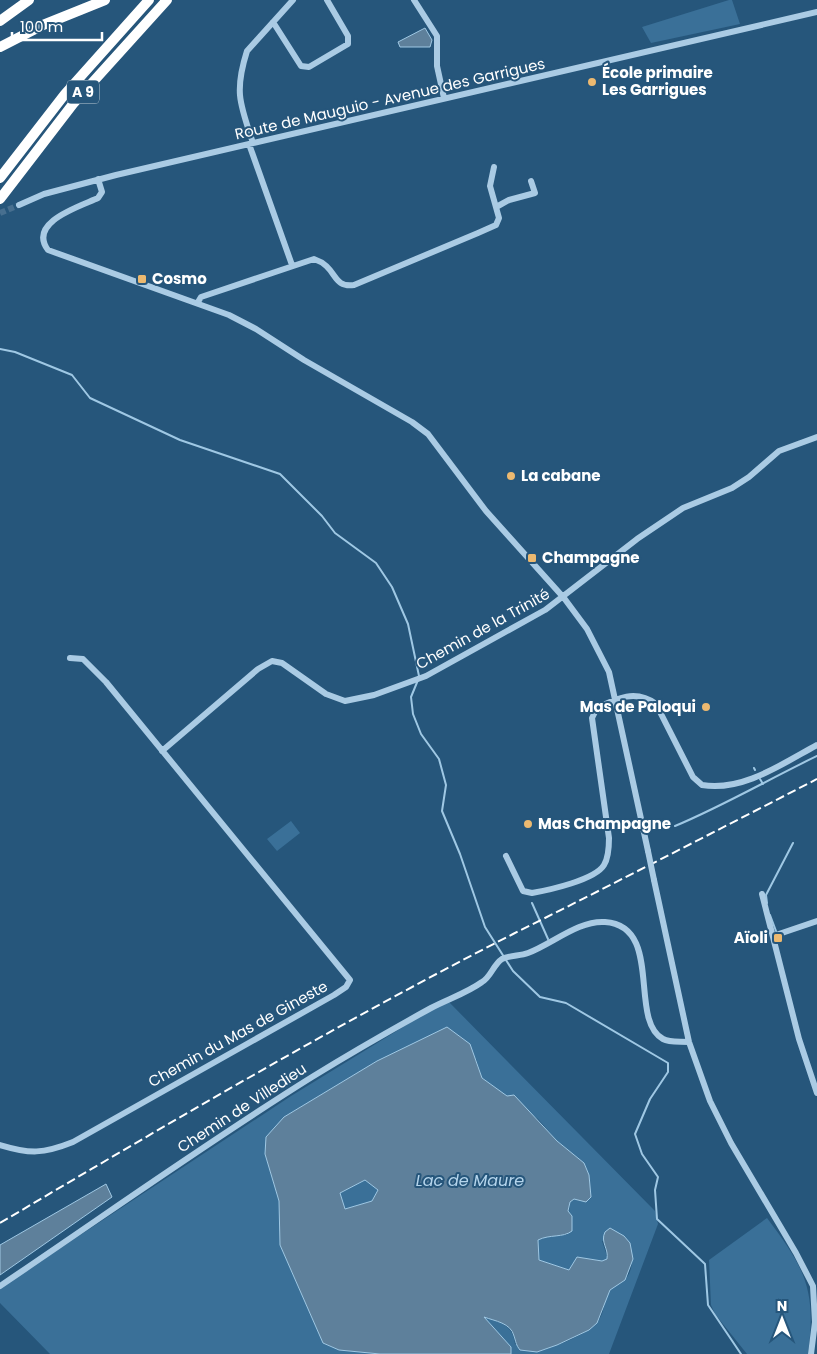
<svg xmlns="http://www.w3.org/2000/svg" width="817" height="1354" viewBox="0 0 817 1354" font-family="Poppins,sans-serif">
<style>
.green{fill:#3a7098}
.water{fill:#5e809b;stroke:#9fc8e4;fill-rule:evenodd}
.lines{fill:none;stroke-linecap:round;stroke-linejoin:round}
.stream{stroke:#9fc8e4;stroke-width:2}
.minor-tunnel{stroke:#476f8f;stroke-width:6;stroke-dasharray:6 3;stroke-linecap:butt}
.minor{stroke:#aacbe4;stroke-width:6}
.highway{stroke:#fff;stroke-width:10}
.rail{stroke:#fff;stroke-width:2;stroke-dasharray:9 4;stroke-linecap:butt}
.minor-bridge{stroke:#aacbe4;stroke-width:6}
.poi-dot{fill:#ecb970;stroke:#26567b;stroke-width:2}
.labels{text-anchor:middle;stroke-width:4;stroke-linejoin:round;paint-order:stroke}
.shield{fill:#26567b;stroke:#beccd7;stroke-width:1}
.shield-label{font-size:14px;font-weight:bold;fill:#fff}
.poi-label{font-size:15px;font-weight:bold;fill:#fff;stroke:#26567b;text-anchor:start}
.street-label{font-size:15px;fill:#fff;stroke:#26567b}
.water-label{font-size:16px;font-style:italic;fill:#b5d5ec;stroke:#26567b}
</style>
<rect width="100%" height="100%" fill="#26567b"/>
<path class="green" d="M729 0H732L740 24 651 43 642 27Z
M291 821 300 833 277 851 267 839Z
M447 1000 655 1211 658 1224 609 1354H511V1347L483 1316C499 1322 513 1324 515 1344L537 1352C553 1347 592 1334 600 1318 605 1310 604 1297 610 1289 613 1285 619 1284 623 1281 636 1272 633 1247 624 1236L602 1241 608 1259 602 1261 577 1257 569 1270 539 1260 538 1240 549 1235H567L570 1202 574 1199 581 1201 591 1198 589 1175 584 1163 557 1141 538 1119 482 1078 476 1059 377 1061 284 1117 265 1154 279 1201 280 1245 323 1343 339 1350 380 1354H50L0 1303V1288L291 1096Z
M365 1180 378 1190 372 1201 345 1209 340 1193Z
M767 1218C804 1267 817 1289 808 1354H747L715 1314 711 1305 709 1260Z"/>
<path class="water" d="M425 28 432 40 430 47H400L398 42Z
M447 1027 470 1044 482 1078 507 1096 514 1095 557 1141 584 1163 589 1175 591 1197 586 1202 574 1199 570 1202 568 1211 572 1216V1231C563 1238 550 1234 538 1240L539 1260 569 1270 577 1257 602 1261 607 1259C609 1249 600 1242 605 1232L610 1228 624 1236 630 1243 633 1259 625 1280 610 1290 597 1323 589 1330 557 1345 537 1352 520 1350C516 1345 516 1342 514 1336 511 1323 495 1321 484 1317L511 1347V1354H380L339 1350 323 1343 280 1245 279 1201 265 1154 266 1137 284 1117 377 1061ZM365 1180 378 1190 372 1201 345 1209 340 1193Z
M106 1184 112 1197 0 1275V1245Z"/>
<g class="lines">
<path class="stream" d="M0 349 15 352 72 375 90 398 180 440 280 474 322 516 335 533 376 563 392 587 408 624 419 676
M418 680 411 697 413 714 421 734 439 759 446 785 442 811 460 854 485 927 513 971 540 997 566 1003 668 1063V1072L650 1099 635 1134 642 1154 658 1177 655 1190 657 1219 705 1264 708 1305 741 1354
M754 768 755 770
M760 779 763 784
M675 826C723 806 769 779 817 756
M532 903 548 939
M767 903 766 895 793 843
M770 915 776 931"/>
<path class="minor-tunnel" d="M0 213 19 205"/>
<path class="minor" d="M414 0 437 36V66L444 98
M273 22 301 66 309 67 348 44V36L327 0
M253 143C240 104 234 92 247 51L293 0
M249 144 292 265
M98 179 102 192 98 198C81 206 27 222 48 250L229 315 256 329 304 360 412 422 428 434 486 511 564 598 587 629 609 672 648 851
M19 205 44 194 116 175 817 12
M498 206 509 200 535 193 531 181
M198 302 201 297 314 259C338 267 331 288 354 285L478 233 496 225 499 218 490 186 494 167
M162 751 258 669 272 661 282 663 326 694 345 701 374 695 426 676 545 610 637 539 683 508 732 488 749 477 779 451 817 437
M506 856 523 891 532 893C549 890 595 880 604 865 609 857 609 846 609 838L592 718 597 708C617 698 636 689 656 704L693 777 702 785C742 792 782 764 817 745
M654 880 689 1042 710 1101 731 1143 796 1253 813 1286 815 1322 811 1354
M762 894 799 1039 817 1093
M773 936 817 921
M0 1145C30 1154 43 1154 73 1142L334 995 346 987 350 980 106 682 83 659 70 658
M0 1286C104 1216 206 1143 312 1077 351 1053 391 1030 431 1008 448 999 467 993 482 982 491 977 493 965 502 959 510 955 520 956 528 953 552 944 579 920 605 922 664 926 628 1020 663 1039 670 1043 681 1041 689 1042"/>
<path class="highway" d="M0 21 29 0
M0 47 43 25 105 0
M0 178 65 94 149 0
M0 199 73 104 167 0"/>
<path class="rail" d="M0 1223C169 1123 339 1023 513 934 615 883 716 831 817 779"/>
<path class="minor-bridge" d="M648 851 654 880"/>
</g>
<g class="poi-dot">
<circle cx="592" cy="82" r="5"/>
<rect x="137" y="274" width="10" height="10" rx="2.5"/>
<circle cx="511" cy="476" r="5"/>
<rect x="527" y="553" width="10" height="10" rx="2.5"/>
<circle cx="706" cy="707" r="5"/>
<circle cx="528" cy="824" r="5"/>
<rect x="773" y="933" width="10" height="10" rx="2.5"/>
</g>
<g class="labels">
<rect class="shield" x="67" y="80.5" width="32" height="23" rx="4"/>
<g class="shield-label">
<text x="83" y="97">A 9</text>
</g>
<g class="poi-label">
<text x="602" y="78">École primaire<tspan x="602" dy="17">Les Garrigues</tspan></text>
<text x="152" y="284">Cosmo</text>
<text x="521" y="481">La cabane</text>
<text x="542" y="563">Champagne</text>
<text x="696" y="712" text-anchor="end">Mas de Paloqui</text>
<text x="538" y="829">Mas Champagne</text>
<text x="768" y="943" text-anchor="end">Aïoli</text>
</g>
<g class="street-label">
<text transform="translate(390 99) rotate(-13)" y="5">Route de Mauguio - Avenue des Garrigues</text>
<text transform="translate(483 629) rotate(-29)" y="5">Chemin de la Trinité</text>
<text transform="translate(238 1034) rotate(-29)" y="5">Chemin du Mas de Gineste</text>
<text transform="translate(242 1108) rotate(-33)" y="5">Chemin de Villedieu</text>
</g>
<g class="water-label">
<text x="470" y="1186">Lac de Maure</text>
</g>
</g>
<g transform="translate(782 1319)" stroke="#26567b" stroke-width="4" paint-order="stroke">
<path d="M0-4L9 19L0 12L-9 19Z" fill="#ffffff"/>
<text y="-8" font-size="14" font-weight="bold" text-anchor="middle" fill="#ffffff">N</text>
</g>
<path d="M12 32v8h90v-8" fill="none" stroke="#ffffff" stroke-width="2.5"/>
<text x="20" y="32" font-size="15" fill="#ffffff" stroke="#26567b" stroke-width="4" paint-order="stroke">100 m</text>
</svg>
